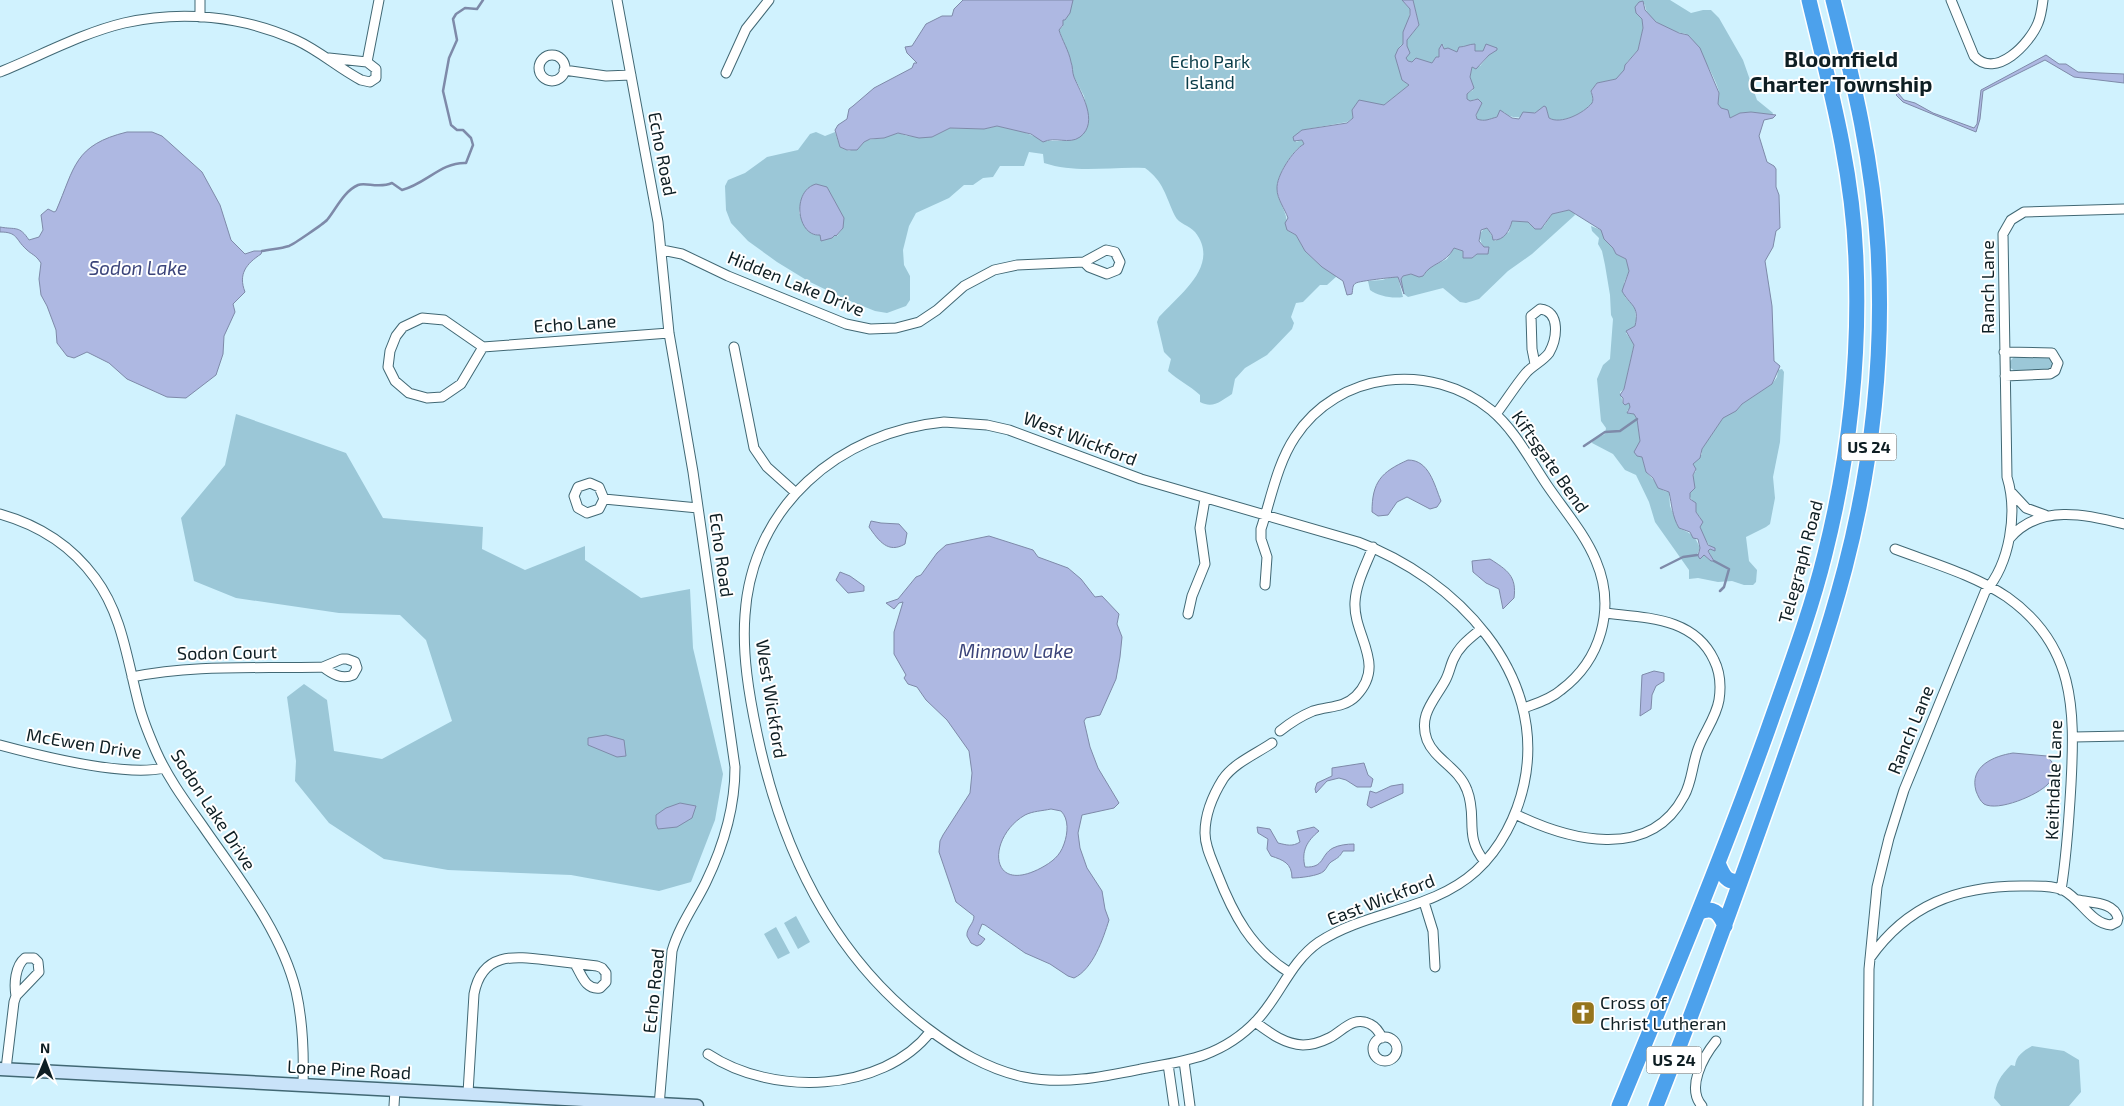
<svg xmlns="http://www.w3.org/2000/svg" width="2124" height="1106" viewBox="0 0 2124 1106" font-family="'Exo 2',sans-serif">
<style>
.green{fill:#9bc7d7;fill-rule:evenodd}
.water{fill:#aeb8e2;stroke:#7e8aa9;fill-rule:evenodd}
.lines{fill:none;stroke-linecap:round;stroke-linejoin:round}
.stream{stroke:#7e8aa9;stroke-width:2.5}
.street-casing{stroke:#416874;stroke-width:11}
.secondary-casing{stroke:#416874;stroke-width:15}
.highway-casing{stroke:#fff;stroke-width:18}
.street{stroke:#fff;stroke-width:9}
.secondary{stroke:#c9e3f9;stroke-width:12}
.highway{stroke:#4ca1ec;stroke-width:15}
.labels{text-anchor:middle;stroke-width:4;stroke-linejoin:round;paint-order:stroke}
.shield{fill:#fff;stroke:#566265;stroke-width:1}
.shield-label{font-size:16px;font-weight:bold;fill:#0e1e23}
.park-label{font-size:18px;fill:#093b48;stroke:#fff}
.street-label{font-size:18px;fill:#0e1e23;stroke:#fff}
.poi-label{font-size:18px;fill:#0e1e23;stroke:#fff;text-anchor:start}
.water-label{font-size:19px;font-style:italic;fill:#3b447a;stroke:#fff}
.district-label{font-size:22px;font-weight:bold;fill:#0e1e23;stroke:#fff}
</style>
<rect width="100%" height="100%" fill="#d0f2fe"/>
<path class="green" d="M1073 0H1402L1410 9C1410 22 1403 32 1403 44L1400 46 1397 64 1401 71 1402 80 1409 85 1384 105 1358 104 1352 110 1353 118 1347 122 1302 130 1297 135 1296 142 1302 140 1304 144C1292 150 1277 175 1277 188 1276 202 1289 210 1287 230L1296 235 1305 251 1322 267 1337 276 1327 285H1320L1303 302 1296 303 1291 317 1294 323 1292 329 1267 355 1245 368 1235 379 1232 394C1221 401 1213 409 1200 402V395C1189 385 1178 380 1168 371L1171 359 1164 352 1157 322 1159 317C1180 294 1221 265 1195 232 1189 225 1179 224 1175 216 1165 195 1164 182 1145 168 1112 166 1077 174 1044 163L1043 154 1029 152 1024 166H1000L993 177 983 178 973 185H964L949 198 916 213 909 226 903 250 904 265 910 276V300L906 306 887 313 875 311 845 299 808 281 777 262 748 241 731 223 726 210 725 186 728 180 745 173 767 157 798 150 810 134 816 132 825 136 835 132 840 147 849 151 860 146 866 140 884 138 894 134 899 133 907 136 932 137 950 128 984 129 997 126 1021 131 1046 141H1066L1073 140 1087 128 1088 115 1084 96 1073 75 1071 61 1059 30 1063 26 1061 23ZM827 187C834 201 843 213 843 228L837 236 835 235 823 239 820 235 813 234 799 213 801 201Z
M1413 0H1670L1691 13 1703 10H1711L1719 18 1743 60 1757 100 1773 113 1772 115 1751 112 1740 113 1730 118 1717 104C1718 100 1719 96 1719 92 1718 83 1695 40 1688 35 1685 33 1680 33 1677 32 1665 27 1645 19 1645 4L1636 13 1642 19 1643 28 1638 50 1627 62 1624 71 1616 79 1597 83 1591 91C1592 95 1594 99 1592 103 1584 113 1561 125 1549 118L1546 107C1533 113 1516 124 1504 112 1495 118 1487 123 1477 119L1476 99 1470 101 1467 100V94L1473 90 1470 77 1472 67 1480 66 1489 55 1483 51H1475L1474 44 1459 47 1457 53 1444 49 1443 44 1439 57H1436L1432 63 1423 61 1412 62 1406 60 1407 40 1419 25Z
M1569 210 1573 211 1575 215 1532 254 1508 271 1479 299 1466 303 1460 302 1443 288 1408 297 1404 294 1401 279 1403 276 1412 274 1419 277 1424 275 1427 269 1447 259 1454 248 1463 251 1464 258H1472L1477 254H1488C1483 245 1475 237 1484 229L1487 228 1495 241 1509 232 1512 221 1528 222 1535 229 1544 226 1552 214Z
M1591 226 1601 230C1604 239 1612 244 1616 254L1626 259 1629 271 1624 283 1625 297 1635 307 1636 320 1635 326 1626 333 1634 344 1624 389 1620 392 1623 403H1629L1631 407 1627 411 1629 414 1634 413 1637 419 1642 457 1646 472 1664 491 1669 492 1670 506 1679 528C1693 535 1694 534 1700 548L1697 555H1704L1711 561H1714L1708 550 1710 549 1713 550 1704 538 1700 527C1701 518 1703 521 1696 512V507L1689 495C1693 488 1690 477 1696 471L1693 464 1702 454V449L1723 418 1728 414 1736 411 1742 404 1772 384 1777 377 1778 370 1782 369 1784 372 1780 442 1773 477 1775 498 1770 524 1766 527 1746 537 1749 561 1757 570 1756 582 1753 585H1744L1732 581 1718 582 1698 578 1689 579V570L1655 522 1649 502 1636 475 1625 470 1613 454 1592 443 1593 440 1605 434 1606 428 1601 421 1597 379 1603 365 1610 359 1613 319 1611 315 1610 295 1605 265 1602 251 1598 244 1599 238 1592 231Z
M1392 277H1398L1403 297C1393 299 1378 296 1370 290L1368 281 1382 280Z
M2015 356 2050 357 2053 363 2049 369 2045 370 2015 371 2009 367V362Z
M236 414 346 453 383 518 483 527 482 549 525 570 585 546V560L641 598 690 589 693 648 723 774 715 820 691 882 659 891 571 875 448 870 384 859 329 823 295 781 296 761 287 697 304 684 327 700 334 751 382 759 452 721 426 640 400 615 339 613 236 598 194 581 181 518 225 465Z
M796 916 810 942 798 949 784 923Z
M776 927 790 953 778 959 764 934Z
M2032 1046 2064 1051 2079 1060 2081 1092 2069 1106H2001L1994 1098C1996 1083 2000 1076 2011 1065L2015 1066C2016 1056 2023 1051 2032 1046Z"/>
<path class="water" d="M963 0H1073L1070 13 1065 20H1063V25L1059 30C1062 40 1069 51 1071 62 1073 67 1072 72 1074 77 1080 92 1100 122 1080 137 1069 145 1055 136 1043 142L1031 134 997 126 984 129 950 128 932 137 919 138 898 133 884 138 870 139 864 142 857 150H847L840 147 835 130 838 125 847 119 849 109 853 106 874 88 912 68 914 63H917L907 53 905 47 912 46 926 24 942 16H952L954 9Z
M1402 0H1413L1419 25 1407 40V46L1410 53 1406 58 1408 61 1412 62 1416 58 1432 63 1436 57H1439V49L1442 44 1444 49 1448 48 1457 52 1459 47C1465 47 1469 44 1475 44V51H1483L1486 44 1497 48V50L1489 55 1476 69 1472 67 1470 77 1474 88 1467 94V99L1470 101 1478 99 1482 103 1476 115 1477 119C1485 122 1489 119 1497 117L1500 110 1512 118 1519 119 1523 112 1535 113 1544 106 1546 107 1549 118C1561 125 1584 113 1592 103 1594 99 1592 95 1591 91L1597 83 1616 79 1624 70 1625 65 1638 50 1643 28 1642 19 1636 13 1635 7 1639 2 1643 1 1645 10 1656 22 1679 33 1688 35 1700 48 1719 93 1718 104 1721 108 1728 110 1730 118 1740 113 1751 112 1776 115 1773 118 1764 120 1759 136 1767 162 1774 166 1776 169V187L1779 195 1780 228 1776 231 1773 247 1765 261 1772 306 1774 361 1780 366 1772 384 1742 404 1736 411 1723 418 1702 449 1700 458 1693 464 1696 469 1693 475 1695 488 1690 493V499L1696 503V512L1703 522 1700 527 1708 545 1715 548V551L1710 549 1708 551 1714 561H1711L1704 555 1700 559 1698 556 1700 548 1698 539 1693 538 1690 532 1679 528C1672 516 1672 505 1669 492L1658 488 1653 478 1646 472 1642 457 1637 456 1634 452 1640 441 1637 419 1634 414 1627 413 1630 407 1629 403 1625 405 1623 403V398L1620 395 1624 389 1634 345 1626 331 1635 326C1640 305 1630 306 1622 291L1629 271 1626 259 1616 254 1613 248 1604 239 1601 230 1569 210 1552 214 1541 229H1535L1528 222 1512 221C1510 230 1504 241 1493 240L1492 235 1487 228 1481 230 1479 241 1484 247H1489L1488 254H1477L1472 258H1463V251L1454 248C1445 265 1431 262 1423 276L1419 277 1411 274 1403 276 1401 279 1404 294 1398 277C1394 277 1359 281 1356 283 1352 285 1353 289 1352 294L1347 295 1343 281 1322 267 1305 251 1296 235 1287 230 1285 223 1288 218C1285 209 1277 199 1277 189 1276 176 1293 150 1304 144L1302 140 1294 141 1293 137 1302 130 1347 123 1353 118 1352 110 1359 100 1384 105 1409 85 1402 80 1395 56 1398 49 1403 44V32L1410 15V9Z
M2046 55 2059 64H2066L2078 72 2124 74V83L2074 77 2045 60 1983 91 1980 119 1976 132 1903 102 1896 95 1898 93 1904 100 1915 103 1933 113 1974 128 1977 124 1981 90Z
M127 132H152L162 136 202 172 220 205 231 240 245 254 254 251H262L261 254C246 264 238 274 245 292L233 304 235 312 224 336 223 354 216 375 186 398 167 397 127 379 109 363 87 352 74 358 67 356 57 343 56 330 47 306 41 295 39 279 41 263C35 254 32 255 26 249 15 239 18 232 0 232V227C16 230 19 225 29 240L39 237 43 230 41 215 48 209 54 212 56 211C75 167 74 145 127 132Z
M816 184 827 187 844 218 843 228 836 236 835 235 832 238 821 241 820 235C797 237 791 191 816 184Z
M1408 460C1429 460 1434 484 1441 501L1437 507 1430 509 1407 497 1397 502 1388 515 1378 516 1372 512C1372 482 1381 472 1408 460Z
M871 521 881 523 899 524 907 533 905 544C888 554 879 541 869 527Z
M989 536 1033 550 1038 557 1068 568 1081 579 1095 597 1102 596 1119 614 1117 624 1122 637 1120 657 1116 679 1100 715 1086 718 1084 721 1090 747 1098 768 1119 803 1114 808 1082 815 1078 833 1080 848 1087 868 1102 891 1105 909 1109 920C1103 939 1093 969 1074 978L1068 976 1050 964 1025 953 985 925 982 924 978 934 985 939 981 944 977 946 971 943 967 936C966 928 974 924 974 916L956 902 939 852 940 841 943 835 970 793 972 773 969 751 947 720 926 700 917 687 908 684 904 678 906 675 894 654V632L903 602 899 603 894 609 886 603 898 599 916 577 921 575 937 553 946 545ZM1051 809 1061 811C1069 819 1068 833 1064 844 1060 856 1052 862 1041 868 988 896 987 837 1025 815 1033 811 1042 811 1051 809Z
M1490 559C1507 570 1517 576 1514 598L1503 609 1499 589 1486 583 1473 572 1472 561Z
M840 572 850 576 864 586V591L848 593 836 580Z
M1654 671 1664 673V681L1656 686 1652 695 1651 709 1640 716 1642 675Z
M606 735 624 740 626 756 617 757 588 745V738Z
M2013 753 2047 756 2052 762C2053 769 2054 778 2048 784 2038 795 1998 812 1984 804 1980 801 1978 796 1976 791 1969 766 1994 756 2013 753Z
M1364 763 1368 775 1373 779 1371 787H1357L1346 780 1339 778 1327 781 1316 793 1315 789 1317 783 1332 776V768Z
M1403 784V793L1371 808 1367 805 1370 791 1376 793 1391 786Z
M680 803 696 806 692 818 677 827 658 829 656 824V815L666 808Z
M1257 827 1270 829 1278 843C1287 845 1292 847 1300 842L1297 831 1314 827 1319 831C1307 841 1301 851 1305 867 1325 868 1320 855 1333 848 1339 845 1347 844 1354 844V851H1343C1339 858 1337 858 1331 862 1328 864 1327 868 1324 871 1319 876 1299 878 1292 878 1292 863 1283 860 1271 856L1267 849 1268 839 1258 833Z"/>
<g class="lines">
<path class="stream" d="M262 251C270 249 280 249 289 246 294 244 323 224 327 220 336 209 344 191 358 185 366 182 379 189 392 183L402 190C426 184 441 162 466 163L473 145 471 138 463 130H457L451 125 443 91 449 58 457 40 453 19 456 14 465 8 477 9 483 0
M1584 446 1605 432 1620 431 1637 419
M1714 561 1729 569 1724 587 1720 591
M1661 568 1683 557 1697 555"/>
<defs>
<path id="street" d="M617 0 658 222 669 333 693 472 735 767C735 806 723 847 706 882 695 905 679 926 672 951L659 1106
M1951 0 1974 56C1996 80 2030 43 2038 23 2041 16 2042 8 2043 0
M200 17V0
M539 68a13 13 0 1 1 26 0a13 13 0 1 1-26 0Z
M367 62 379 0
M564 70 606 76 631 75
M0 72C40 56 82 33 124 23 182 10 242 16 296 40 320 51 338 68 361 80L370 82 376 78V69L367 62 329 58
M726 73 746 29 769 0
M662 250 682 254 728 276 846 324 870 329 896 328 919 322 937 310 964 286 994 270 1017 265 1084 262 1106 250 1115 252 1120 262 1117 270 1107 274 1089 267 1084 262
M483 347 461 384 442 397 427 398 409 393 395 381 388 367 390 351 396 336 403 327 422 318 444 320 483 347 669 333
M734 347 754 448 767 467 796 493
M2004 352 2052 353 2058 363 2055 371 2050 374 2005 376
M1496 414C1506 401 1515 386 1526 373 1532 366 1543 361 1549 353 1557 339 1561 311 1540 309L1531 316 1532 349 1535 364
M944 422 987 425 1009 430 1141 479 1358 542C1455 578 1548 673 1524 784 1517 816 1501 848 1476 871 1432 911 1368 910 1319 942 1290 962 1280 996 1257 1020 1243 1035 1223 1048 1204 1055 1184 1062 1162 1065 1141 1069 1102 1077 1064 1085 1024 1077 987 1069 956 1050 927 1028 831 955 781 848 757 733 749 695 742 654 745 615 752 506 839 432 944 422Z
M2012 493 2026 508 2045 515
M604 499 599 509 587 513 578 508 574 496 578 487 590 483 599 487 604 499 698 508
M0 514C39 525 71 545 95 578 122 614 127 659 138 701 142 719 149 735 156 751 168 778 185 801 202 825 237 876 281 930 296 991 303 1022 304 1054 303 1085
M2010 538C2039 504 2086 514 2124 524
M1895 549C1932 563 1974 575 2007 597 2075 645 2075 709 2071 784 2069 819 2067 854 2061 890
M1265 585 1267 557 1261 539V529C1271 499 1277 464 1295 437 1338 371 1431 361 1491 410 1515 430 1530 460 1547 485 1564 510 1585 534 1596 561 1616 608 1601 660 1561 690 1551 699 1537 703 1524 708
M1188 614 1192 596 1205 564 1200 528 1205 499
M1481 629C1470 638 1459 646 1453 660 1450 667 1449 674 1445 681 1434 701 1418 715 1427 740 1435 760 1459 768 1467 790 1478 818 1463 835 1485 862
M132 677C197 664 258 669 323 667 332 674 342 680 353 675L357 668 355 662 347 659H342L323 667
M1280 731C1290 723 1301 716 1313 711 1328 706 1344 708 1356 696 1387 664 1353 636 1355 602 1356 583 1366 565 1373 547
M2074 737 2124 736
M1272 743C1256 754 1234 763 1223 779 1213 795 1205 814 1205 833 1205 847 1212 860 1217 873 1233 914 1251 949 1290 973
M0 745C41 756 124 777 164 768
M1515 814C1568 840 1649 862 1684 796 1692 782 1692 765 1698 749 1704 732 1716 718 1719 700 1721 687 1720 672 1714 660 1694 617 1646 618 1605 613
M1424 902 1433 931 1435 967
M1870 958C1907 905 1958 886 2021 886 2034 886 2051 885 2063 890 2081 899 2091 924 2111 925L2117 922 2118 918C2114 902 2092 903 2078 900
M1255 1022C1270 1033 1284 1044 1303 1045 1312 1045 1321 1042 1329 1038 1342 1032 1353 1015 1370 1024 1376 1027 1379 1031 1382 1038
M1373 1049a12 12 0 1 1 24 0a12 12 0 1 1-24 0Z
M708 1054C771 1096 882 1094 931 1031
M1184 1061 1190 1106
M1168 1064 1174 1106
M6 1069 14 1002 16 996 39 972 38 962 34 958H25C15 966 14 984 16 996
M468 1093 474 994C482 952 514 956 547 960 564 962 580 964 597 966L602 968 606 973V982L600 988C585 990 582 975 575 964
M394 1106 395 1090
M1702 1106C1686 1088 1703 1057 1716 1041
M1868 1106 1869 969 1877 887 1889 838 1904 790 1985 592C2010 563 2018 513 2007 477L2003 234 2011 220 2024 212 2124 209"/>
<path id="secondary" d="M0 1069 697 1106"/>
<path id="highway" d="M1718 863C1723 875 1727 885 1741 880
M1698 913C1713 906 1719 912 1725 926
M1619 1106C1670 983 1721 860 1766 735 1787 675 1810 615 1825 554 1849 458 1860 359 1856 261 1853 171 1830 87 1809 0
M1656 1106C1697 1002 1735 898 1772 793 1798 719 1825 644 1845 568 1872 464 1884 356 1878 249 1873 163 1854 83 1833 0"/>
</defs>
<use href="#street" class="street-casing"/>
<use href="#secondary" class="secondary-casing"/>
<use href="#highway" class="highway-casing"/>
<use href="#street" class="street"/>
<use href="#secondary" class="secondary"/>
<use href="#highway" class="highway"/>
</g>
<defs>
<symbol id="church-square" viewBox="-11 -11 22 22"><rect x="-9" y="-9" width="18" height="18" rx="4" fill="#95751d" stroke="#fff"/><path d="M-1.2-6h2.4v3.5h3.3v2.4h-3.3V6h-2.4V-.1h-3.3v-2.4h3.3Z" fill="#fff"/></symbol>
</defs>
<g fill-rule="evenodd">
<use href="#church-square" x="1569" y="999" width="28" height="28"/>
</g>
<g class="labels">
<g class="shield">
<rect x="1841.5" y="433.5" width="55" height="27" rx="4"/>
<rect x="1646.5" y="1046.5" width="55" height="27" rx="4"/>
</g>
<g class="shield-label">
<text x="1869" y="453">US 24</text>
<text x="1674" y="1066">US 24</text>
</g>
<g class="park-label">
<text x="1210" y="68">Echo Park<tspan x="1210" dy="21">Island</tspan></text>
</g>
<g class="street-label">
<text transform="translate(662 154) rotate(79)" y="6">Echo Road</text>
<text transform="translate(796 284) rotate(22)" y="6">Hidden Lake Drive</text>
<text transform="translate(1988 287) rotate(-90)" y="6">Ranch Lane</text>
<text transform="translate(575 324) rotate(-4)" y="6">Echo Lane</text>
<text transform="translate(1080 439) rotate(21)" y="6">West Wickford</text>
<text transform="translate(1550 462) rotate(55)" y="6">Kiftsgate Bend</text>
<text transform="translate(721 555) rotate(82)" y="6">Echo Road</text>
<text transform="translate(1801 562) rotate(-75)" y="6">Telegraph Road</text>
<text transform="translate(227 653) rotate(-1)" y="6">Sodon Court</text>
<text transform="translate(771 699) rotate(81)" y="6">West Wickford</text>
<text transform="translate(1911 730) rotate(-68)" y="6">Ranch Lane</text>
<text transform="translate(84 744) rotate(9)" y="6">McEwen Drive</text>
<text transform="translate(2054 780) rotate(-88)" y="6">Keithdale Lane</text>
<text transform="translate(213 810) rotate(57)" y="6">Sodon Lake Drive</text>
<text transform="translate(1381 900) rotate(-21)" y="6">East Wickford</text>
<text transform="translate(654 991) rotate(-84)" y="6">Echo Road</text>
<text transform="translate(349 1070) rotate(3)" y="6">Lone Pine Road</text>
</g>
<g class="poi-label">
<text x="1600" y="1009">Cross of<tspan x="1600" dy="21">Christ Lutheran</tspan></text>
</g>
<g class="water-label">
<text x="138" y="275">Sodon Lake</text>
<text x="1016" y="658">Minnow Lake</text>
</g>
<g class="district-label">
<text x="1841" y="67">Bloomfield<tspan x="1841" dy="25">Charter Township</tspan></text>
</g>
</g>
<g transform="translate(45 1061) rotate(1)" stroke="#ffffff" stroke-width="4" paint-order="stroke">
<path d="M0-4L9 19L0 12L-9 19Z" fill="#0e1e23"/>
<text y="-8" font-size="14" font-weight="bold" text-anchor="middle" fill="#0e1e23">N</text>
</g>
</svg>
